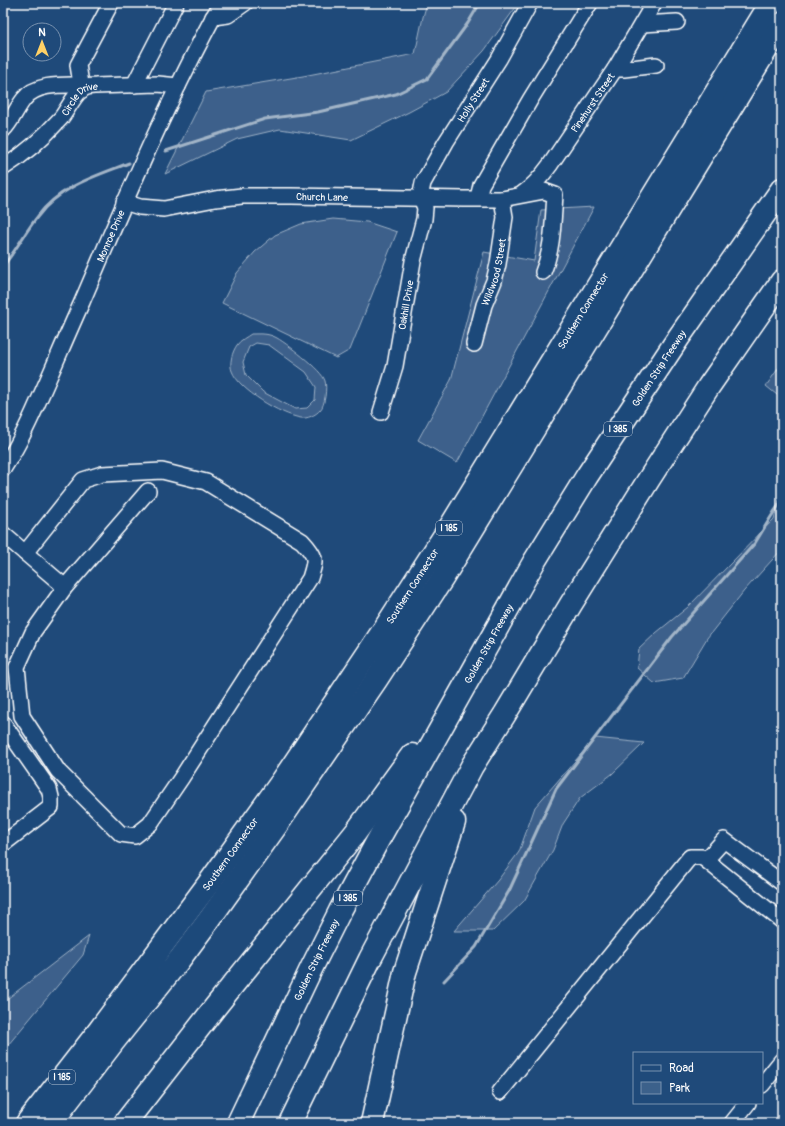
<svg xmlns="http://www.w3.org/2000/svg" width="785" height="1126" viewBox="0 0 785 1126" font-family="Pangolin,sans-serif">
<style>
.green{fill:#3c618b;stroke:#9eb0c5;fill-rule:evenodd}
.lines{fill:none;stroke-linecap:round;stroke-linejoin:round}
.stream{stroke:#a3b5c8;stroke-width:3}
.minor-casing{stroke:#fff;stroke-width:18}
.highway-casing{stroke:#fff;stroke-width:25}
.minor{stroke:#1f4a7a;stroke-width:15}
.highway{stroke:#1f4a7a;stroke-width:22}
.labels{text-anchor:middle;stroke-width:4;stroke-linejoin:round;paint-order:stroke}
.shield{fill:#1f4a7a;stroke:#bcc9d7;stroke-width:1}
.shield-label{font-size:9px;font-weight:bold;fill:#fff}
.street-label{font-size:10px;fill:#fff;stroke:#1f4a7a}
</style>
<rect width="100%" height="100%" fill="#1f4a7a"/>
<filter id="ink" filterUnits="userSpaceOnUse"><feTurbulence type="fractalNoise" baseFrequency=".025" numOctaves="2"/><feDisplacementMap in="SourceGraphic" scale="8" xChannelSelector="R" yChannelSelector="G"/><feConvolveMatrix kernelMatrix="1 2 1 2 8 2 1 2 1" color-interpolation-filters="sRGB"/></filter>
<g filter="url(#ink)">
<path class="green" d="M427 3H519L484 51 446 92 409 112 351 140 280 129 237 139 165 174 206 92 303 76 415 54 423 17Z
M594 207 457 463 418 440 451 380 484 252 534 261 541 210Z
M333 219 367 222 397 232 350 350 336 358 222 303 237 273 255 252 275 235 301 224Z
M251 334C259 334 267 333 275 337 284 341 323 371 325 381 327 387 325 406 320 410 316 415 307 419 301 418 281 415 239 390 232 371 229 364 232 352 237 345 240 340 247 337 251 334ZM256 343 269 345 306 372 316 387 315 400 307 408 295 409 263 392 246 375 243 362 249 347Z
M782 363V399L766 386Z
M782 488V549L744 591 707 638 683 678 654 683 637 668 639 649 656 633 688 607 774 519Z
M595 738 644 743 612 774 580 798 563 824 553 850 524 901 493 931H454L498 880 519 852 535 807Z
M89 936 83 955 3 1051V1002Z"/>
<g class="lines">
<path class="stream" d="M166 151 265 119 318 112 396 94 427 79 468 23 480 3
M3 266C16 251 25 232 38 216 60 186 96 176 129 163
M444 981 476 947 509 891 556 789 672 637 755 543 774 512 782 501"/>
<defs>
<g id="minor">
<path d="M213 17 228 15 245 3"/>
<path d="M642 24 677 22"/>
<path d="M615 69H624L656 65"/>
<path d="M134 85 176 3"/>
<path d="M82 90 78 65 111 3"/>
<path d="M3 130C12 121 16 109 24 99 36 83 63 85 81 85"/>
<path id="s1" d="M3 168C25 154 44 137 61 118 68 109 73 97 81 90 85 87 90 86 95 86L158 84 178 86"/>
<path id="s2" d="M522 194C534 186 542 176 550 165L615 69 654 3"/>
<path d="M478 198 481 185 530 100 590 3"/>
<path id="s3" d="M124 202 140 207 164 209 215 199 242 196H291L464 199H502L544 191 555 195C553 220 553 249 543 272"/>
<path id="s4" d="M474 344 484 305 494 281 498 264 505 217 502 199"/>
<path id="s5" d="M381 412 395 366 413 261 424 219 425 208 421 198V193L423 183 446 142 499 59 530 3"/>
<path id="s6" d="M3 469C17 448 28 425 38 402 53 369 67 335 82 302 125 201 168 99 221 3"/>
<path d="M3 534 65 587"/>
<path d="M25 553 83 480 102 474 162 471 206 482 302 541C317 557 316 559 310 578L182 777 150 824 135 836 121 834 58 771 22 716 17 667 33 632 65 587 148 491"/>
<path d="M3 723 49 789 51 797V807L3 844"/>
<path d="M706 860 724 840 782 883"/>
<path d="M762 1085 782 1060"/>
<path d="M500 1092 690 857H702L782 921"/>
<path d="M732 1123 748 1103"/>
</g>
<g id="highway">
<path id="s7" d="M27 1123 98 1032 212 879 283 780 385 628 452 524 771 3"/>
<path d="M51 1123 114 1041 179 960 211 917 276 826 376 680 442 579 782 24"/>
<path d="M125 1123 216 1006 356 832 412 755"/>
<path id="s8" d="M238 1123 312 967 340 911 377 842 534 562 587 476 679 337 782 189"/>
<path d="M290 1123 370 959 472 766 505 714 571 604 649 479 709 386 782 281"/>
<path d="M372 1123 405 972 454 822"/>
</g>
</defs>
<use href="#minor" class="minor-casing"/>
<use href="#highway" class="highway-casing"/>
<use href="#minor" class="minor"/>
<use href="#highway" class="highway"/>
</g>
</g>
<g class="labels">
<g class="shield">
<rect x="604" y="422" width="28" height="14" rx="3"/>
<rect x="436" y="521" width="26" height="14" rx="3"/>
<rect x="334" y="891" width="28" height="14" rx="3"/>
<rect x="49" y="1070" width="26" height="14" rx="3"/>
</g>
<g class="shield-label">
<text x="618" y="432">I 385</text>
<text x="449" y="531">I 185</text>
<text x="348" y="901">I 385</text>
<text x="62" y="1080">I 185</text>
</g>
<g class="street-label">
<text dy="4" stroke="none"><textPath href="#s5" startOffset="332">Holly Street</textPath></text>
<text dy="4" stroke="none"><textPath href="#s1" startOffset="105">Circle Drive</textPath></text>
<text dy="4" stroke="none"><textPath href="#s2" startOffset="116">Pinehurst Street</textPath></text>
<text dy="4" stroke="none"><textPath href="#s3" startOffset="200">Church Lane</textPath></text>
<text dy="4" stroke="none"><textPath href="#s6" startOffset="257">Monroe Drive</textPath></text>
<text dy="4" stroke="none"><textPath href="#s4" startOffset="75">Wildwood Street</textPath></text>
<text dy="4" stroke="none"><textPath href="#s5" startOffset="110">Oakhill Drive</textPath></text>
<text dy="4" stroke="none"><textPath href="#s7" startOffset="985">Southern Connector</textPath></text>
<text dy="4" stroke="none"><textPath href="#s8" startOffset="865">Golden Strip Freeway</textPath></text>
<text dy="4" stroke="none"><textPath href="#s7" startOffset="661">Southern Connector</textPath></text>
<text dy="4" stroke="none"><textPath href="#s8" startOffset="541">Golden Strip Freeway</textPath></text>
<text dy="4" stroke="none"><textPath href="#s7" startOffset="337">Southern Connector</textPath></text>
<text dy="4" stroke="none"><textPath href="#s8" startOffset="181">Golden Strip Freeway</textPath></text>
</g>
</g>
<rect width="785" height="1126" fill="none" stroke="#1f4a7a" stroke-width="16"/>
<rect x="8" y="8" width="769" height="1110" fill="none" stroke="#fff" stroke-width="1.5" filter="url(#ink)"/>
<rect x="633" y="1052" width="130" height="52" fill="#1f4a7a" stroke="#7992af"/>
<rect x="641" y="1065" width="20" height="6" fill="#1f4a7a" stroke="#7992af"/>
<text x="669" y="1072" font-size="12" fill="#ffffff">Road</text>
<rect x="641" y="1082" width="20" height="12" fill="#3c618b" stroke="#7992af"/>
<text x="669" y="1092" font-size="12" fill="#ffffff">Park</text>
<g transform="translate(42 42)"><circle r="19" fill="#1f4a7a" stroke="#7992af"/>
<path d="M0-3L7 15L0 10L-7 15Z" fill="#ffd166"/>
<text y="-6" font-size="11" font-weight="bold" text-anchor="middle" fill="#ffffff">N</text>
</g>
</svg>
